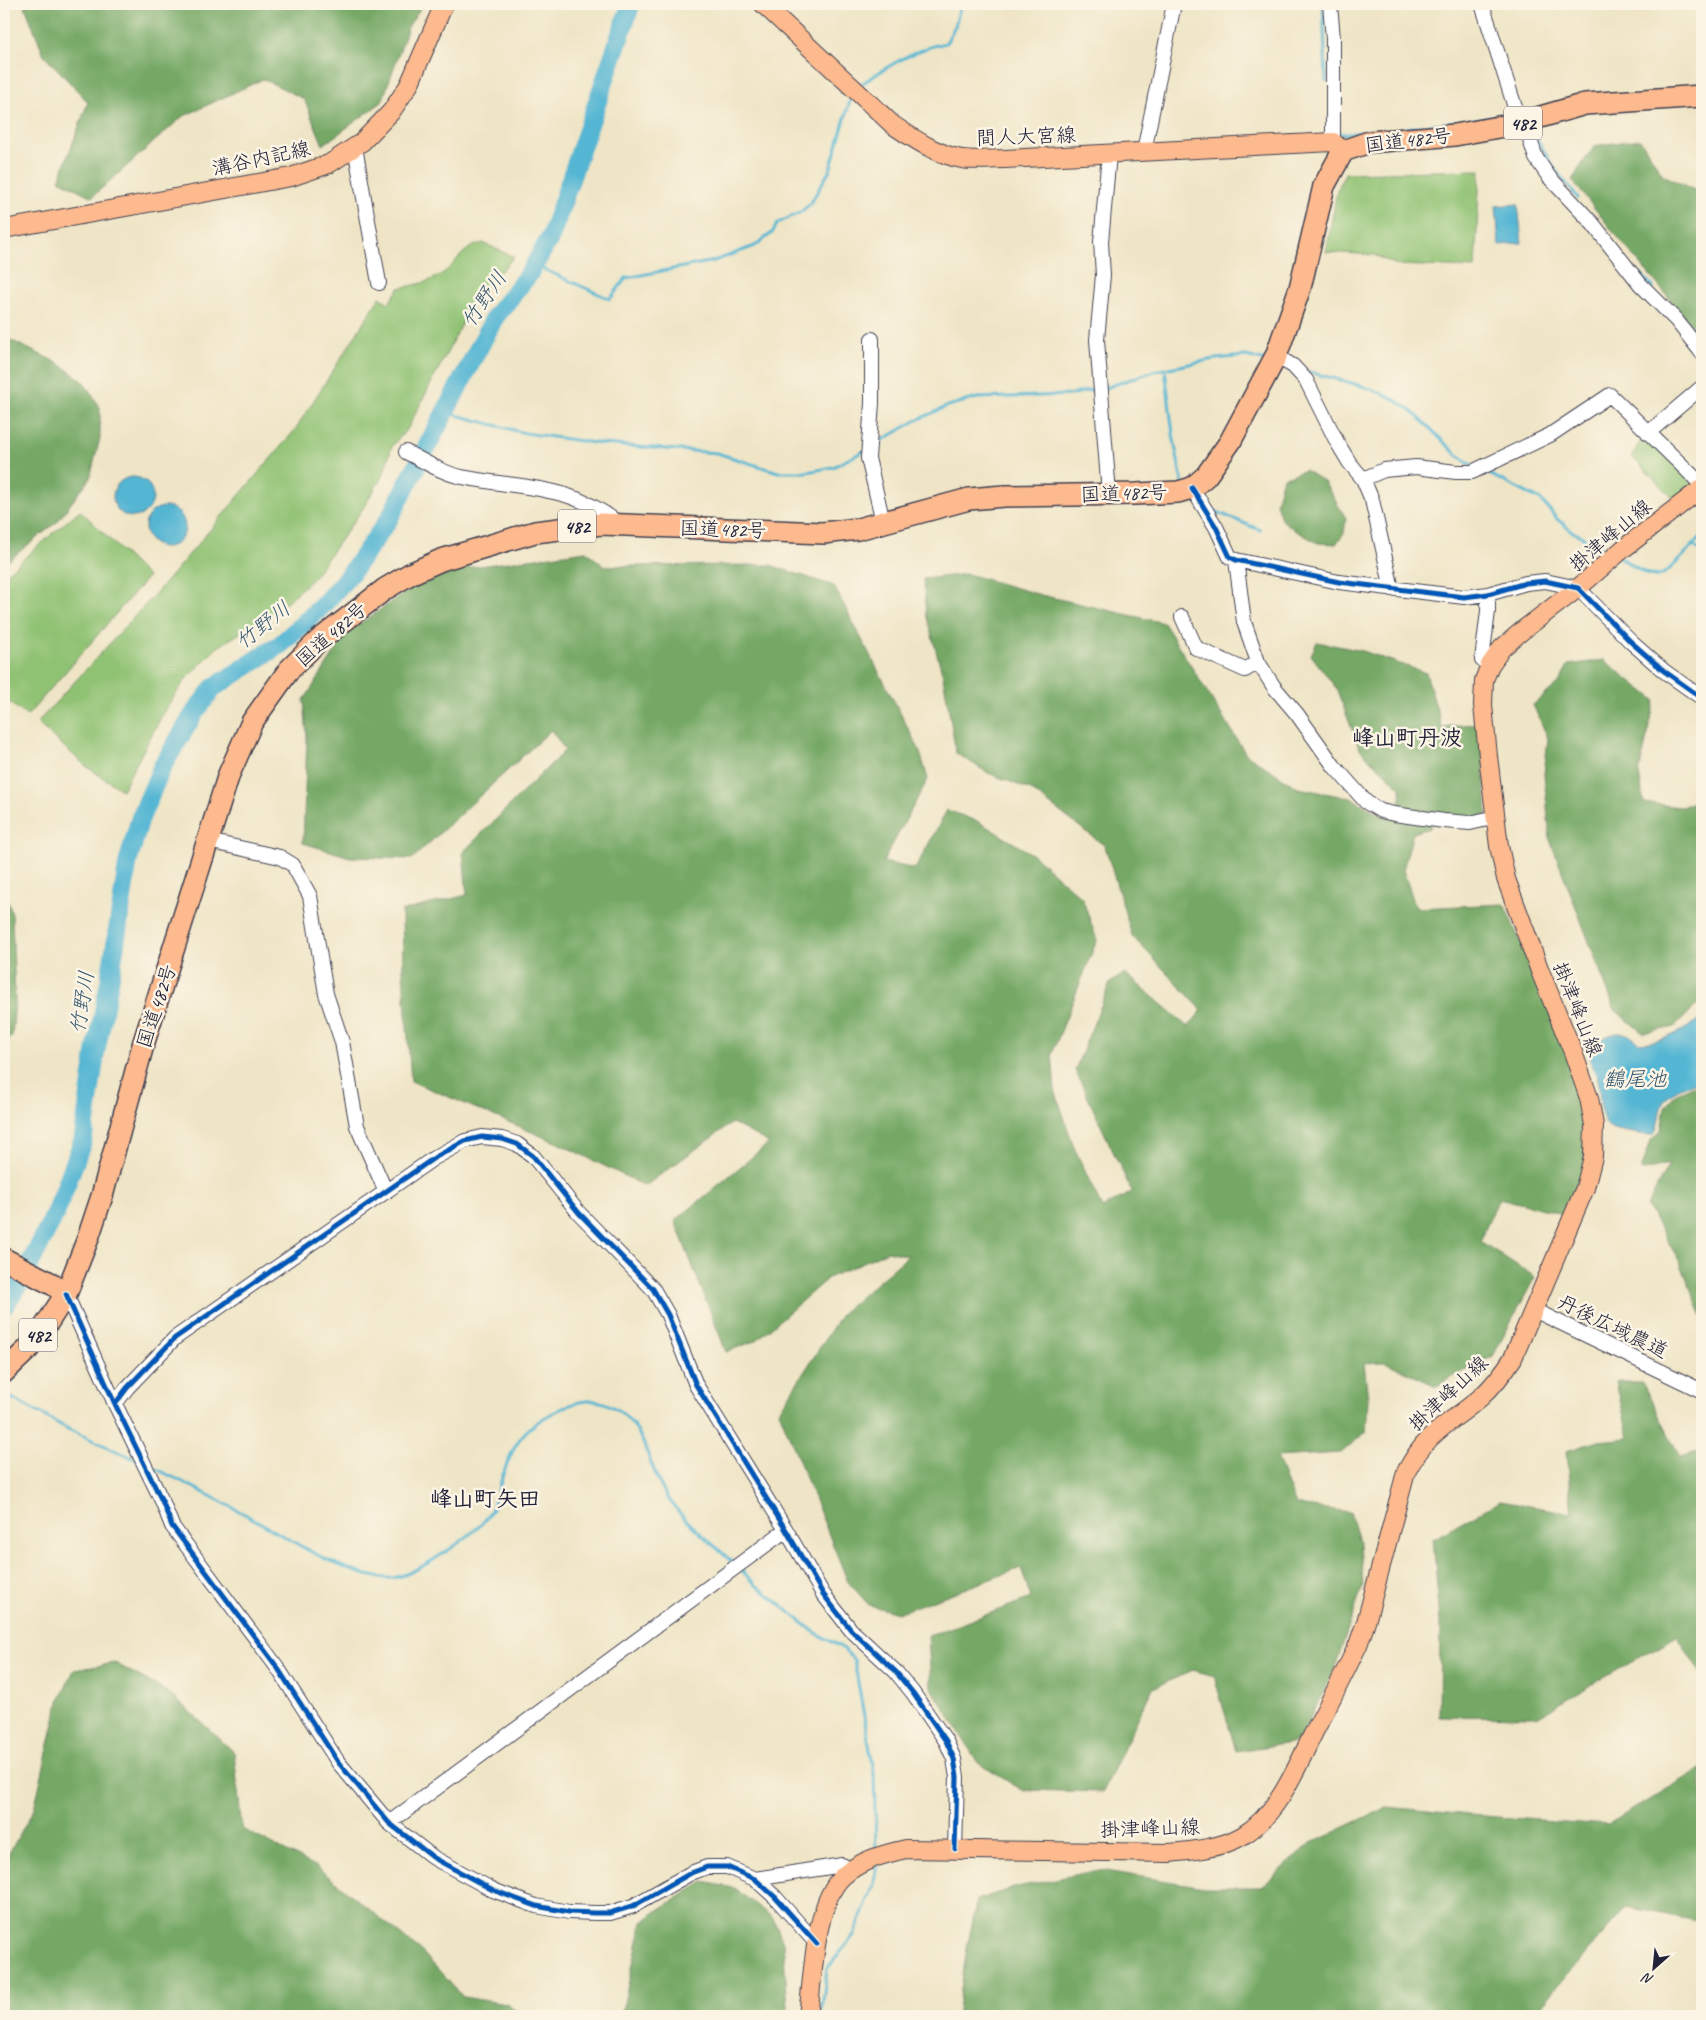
<svg xmlns="http://www.w3.org/2000/svg" width="1706" height="2020" viewBox="0 0 1706 2020" font-family="Caveat,'Klee One',sans-serif">
<style>
.green{fill:#90c273;stroke:#597257}
.forest{fill:#74a865;stroke:#4b6550}
.water{fill:#54b6d3;stroke:#3b6c87}
.lines{fill:none;stroke-linecap:round;stroke-linejoin:round}
.stream{stroke:#54b6d3;stroke-width:3}
.river{stroke:#54b6d3;stroke-width:19}
.minor-casing{stroke:#413f50;stroke-width:16}
.major-casing{stroke:#413f50;stroke-width:20}
.highway-casing{stroke:#413f50;stroke-width:24}
.minor{stroke:#fff;stroke-width:14}
.major{stroke:#fcba8e;stroke-width:18}
.highway{stroke:#fcba8e;stroke-width:21}
.cycleway-casing{stroke:#fcf5e5;stroke-width:8}
.cycleway{stroke:#0057b8;stroke-width:5}
.labels{text-anchor:middle;stroke-width:5;stroke-linejoin:round;paint-order:stroke}
.shield{fill:#fcf5e5;stroke:#63616e;stroke-width:1}
.shield-label{font-size:19px;font-weight:bold;fill:#22223b}
.street-label{font-size:20px;fill:#22223b;stroke:#fcf5e5}
.water-label{font-size:21px;font-style:italic;fill:#345670;stroke:#fcf5e5}
.quarter-label{font-size:22px;font-weight:bold;fill:#22223b;stroke:#fcf5e5}
</style>
<rect width="100%" height="100%" fill="#fcf5e5"/>
<filter id="ink" filterUnits="userSpaceOnUse"><feTurbulence type="fractalNoise" baseFrequency=".02" numOctaves="2"/><feDisplacementMap in="SourceGraphic" scale="10" xChannelSelector="R" yChannelSelector="G"/><feConvolveMatrix kernelMatrix="1 2 1 2 8 2 1 2 1" color-interpolation-filters="sRGB"/></filter>
<filter id="wash" filterUnits="userSpaceOnUse"><feTurbulence type="fractalNoise" baseFrequency=".0096" numOctaves="4" result="noise"/><feDisplacementMap in="SourceGraphic" scale="20" xChannelSelector="R" yChannelSelector="G"/><feGaussianBlur stdDeviation="1.12" result="paint"/><feColorMatrix in="noise" values="0 0 0 0 0 0 0 0 0 0 0 0 0 0 0 0 0 1.4 0 .05"/><feComposite in="paint" operator="in"/></filter>
<g filter="url(#wash)">
<rect width="100%" height="100%" fill="#efe5c6"/>
<path class="green" d="M1480 170 1475 268 1397 265 1374 255 1326 252 1337 191 1345 173Z
M483 243 514 257 482 291 464 320 408 428 392 446 383 475 362 510 313 578 280 608 218 647 186 679 165 710 122 790 87 767 37 723 164 584 295 430 380 297 389 303 399 288C416 285 433 282 447 270 460 258 464 247 483 243Z
M1643 435 1695 485 1675 500 1632 457Z
M80 510 148 577 27 716 4 698V578L7 573Z"/>
<path class="forest" d="M24 4H423L408 27 382 102 323 145 304 99 263 79 182 117 92 197 59 180 88 102 44 55Z
M1640 139 1663 175 1697 191 1702 188V334L1690 323 1611 229 1572 180 1594 146Z
M4 337 58 363 83 381 100 407V438L90 478 57 522 4 564Z
M1305 470 1324 482 1346 518 1344 533 1336 544 1318 543 1296 531 1281 519 1276 503 1283 478Z
M586 551 604 566 770 565 834 586 919 749 928 779 883 862 915 869 947 810 979 822 1032 854 1082 898 1097 940 1052 1054 1055 1090 1073 1145 1102 1208 1132 1192 1075 1070 1110 983 1125 973 1188 1027 1202 1010 1132 936 1105 846 1031 790 988 773 956 753 943 676 926 614 923 579 967 574 1041 595 1164 623 1246 754 1298 788 1351 798 1380 814 1432 823 1430 828 1413 833 1403 870 1416 908 1504 904 1564 1041 1588 1124 1586 1156 1579 1187 1563 1214 1499 1198 1480 1241 1535 1277 1493 1356 1436 1386 1385 1362 1364 1363 1368 1399 1366 1432 1341 1453 1277 1457 1296 1505 1350 1512 1360 1544 1363 1586 1333 1673 1298 1742 1236 1751 1214 1676 1193 1670 1152 1689 1103 1792 1022 1790 978 1763 931 1687 928 1636 1031 1598 1021 1568 898 1613 869 1605 848 1582 779 1411 842 1313 908 1256 888 1251 828 1278 757 1340 726 1352 675 1221 769 1143 732 1123 645 1186 560 1144 411 1081 403 972 402 911 467 895 463 852 565 750 551 730 412 859 350 857 303 843 307 737 304 700 348 632 411 588 444 571Z
M1317 642 1363 651 1426 673 1442 727 1481 723 1487 815 1470 820 1399 810 1401 788 1360 750 1336 688 1311 655Z
M1604 660 1655 700 1639 774 1644 803 1682 807 1702 798V1000L1675 1027 1643 1033 1615 1010 1550 840 1544 774 1548 738 1533 705 1560 682 1568 665Z
M4 890 12 914 15 1000 12 1037 4 1040Z
M1702 1082V1317L1680 1262 1647 1206 1669 1164 1641 1171 1651 1140 1661 1130 1665 1108 1675 1094Z
M1616 1382H1642L1680 1457 1702 1451V1675L1677 1636 1536 1717 1439 1716 1440 1621 1433 1539 1500 1501 1572 1513 1566 1451 1599 1441 1629 1438Z
M115 1663 168 1692 234 1752 242 1829 317 1867 423 1953 463 1997 507 2004 524 2016H4V1862L34 1809 59 1701 74 1670Z
M1702 1768V1922L1626 1907 1532 2016H957L967 1948 977 1900 1017 1887 1099 1870 1204 1887H1262L1311 1843 1387 1807 1470 1815 1607 1825Z
M703 1882 734 1888 773 1918 783 1942 788 2006 787 2016H621L642 1923 652 1914Z"/>
<path class="water" d="M1518 204 1522 243 1499 245 1496 206Z
M113 497a20 20 0 1 1 40 0a20 20 0 1 1-40 0Z
M145 527a20 20 0 1 1 40 0a20 20 0 1 1-40 0Z
M1702 1018V1080C1687 1086 1666 1090 1661 1108 1658 1117 1659 1126 1654 1134 1645 1136 1636 1133 1627 1132 1620 1130 1611 1130 1606 1124 1600 1118 1600 1089 1598 1079 1596 1071 1588 1063 1590 1054 1592 1041 1611 1032 1623 1033 1629 1034 1635 1039 1639 1043 1664 1042 1682 1032 1702 1018Z"/>
<g class="lines">
<path class="stream" d="M1323 4 1326 81
M860 85C883 69 918 47 946 43L955 26 961 4
M1399 129 1502 116
M1339 132V134L1368 132
M1535 135 1553 167 1578 198
M534 265 610 299 626 278 714 261 755 246 772 233 778 223 801 212 810 204 830 170 852 94
M1641 274 1653 288
M1688 325 1702 339
M1165 369 1173 434 1182 482
M1309 372C1341 381 1375 386 1403 405 1429 422 1446 450 1473 466
M1105 388 1154 371 1215 359 1246 356 1266 361
M445 412 525 433 602 444 717 453 778 472H807L833 467 864 451
M874 445 917 420 948 406 977 398 1069 395 1096 389
M1483 471 1541 500 1557 519 1573 532 1611 552
M1210 509 1260 530
M1692 545 1702 551
M1621 558C1631 564 1644 575 1656 576 1667 577 1693 544 1702 536
M8 1396 70 1430 137 1460
M152 1467C186 1483 219 1500 252 1518 288 1538 351 1580 391 1578 413 1577 475 1535 488 1516 494 1508 497 1494 500 1484 514 1440 523 1426 565 1407 585 1398 601 1398 619 1411 647 1430 648 1468 666 1495 683 1522 712 1542 734 1564
M739 1568 756 1585 813 1631 844 1649 854 1660 874 1772 876 1852
M821 2016 827 1969 854 1935 874 1884 877 1863"/>
<path class="river" d="M4 1306 22 1280 57 1210 83 1140 96 1050 110 979 128 862 140 819 162 767 195 712 213 688 281 644 322 606 351 573 389 519 495 317 529 274 551 236 631 4"/>
</g>
</g>
<g filter="url(#ink)">
<g class="lines">
<defs>
<path id="minor" d="M1330 4 1333 39V142
M1482 4 1520 123
M1524 122 1536 158 1549 177 1593 224 1640 284 1676 320 1702 353
M355 147 379 283
M1144 151 1174 4
M872 339V403L868 458 883 522
M1276 356 1293 366 1306 380 1337 442 1349 462 1363 479 1372 500 1392 589
M1648 433 1702 387
M406 452C424 461 442 473 462 477 520 489 570 483 619 524
M1363 479 1384 470 1416 467 1456 472H1472L1550 435 1610 395 1702 485
M1192 488 1216 527 1230 557 1236 560 1339 582 1464 597 1488 594 1526 583 1545 581 1578 588 1631 642 1664 671 1702 698
M1109 494 1097 340 1103 275 1101 242 1109 154
M1236 560 1244 622 1258 662 1274 687 1297 714 1334 766 1366 802 1381 811 1394 814 1444 821 1470 823 1496 817
M1488 594V611L1482 660 1490 665
M1182 617 1196 648 1245 670 1258 662
M208 841 280 857 293 865 310 896 326 994 342 1042 357 1126 386 1192
M66 1294 115 1404 163 1503 172 1526 277 1667 338 1762 389 1823 434 1858 493 1890 517 1899 536 1906 569 1912 595 1913H610L633 1906 691 1873 707 1867H727L755 1879 775 1897 817 1944
M1534 1310 1702 1391
M115 1404 127 1388 175 1338 434 1158 465 1141 482 1137 502 1139 517 1144 533 1156 579 1213 653 1289 668 1315 696 1385 786 1530 823 1594 851 1630 896 1672 913 1693 946 1741 954 1759 957 1777 955 1849
M389 1823 786 1530
M755 1879 842 1865 852 1870"/>
<path id="major" d="M763 4 893 125C914 139 936 154 962 159 976 161 991 159 1005 159L1333 142 1343 151
M4 229 291 177 329 164 362 142 391 112 409 85 444 4
M808 2016C813 1978 814 1903 843 1876 861 1860 884 1854 906 1849L1169 1853C1193 1851 1221 1848 1242 1836 1279 1814 1297 1766 1315 1730 1330 1702 1344 1674 1358 1645L1366 1622 1406 1472C1428 1430 1449 1425 1481 1397 1494 1385 1504 1372 1513 1358L1585 1188 1593 1157 1594 1125 1589 1098 1573 1052 1540 971 1506 879 1499 846 1488 756 1483 705 1484 680 1490 665 1502 648 1523 630 1578 588 1623 549 1702 488"/>
<path id="highway" d="M4 1259 54 1285 66 1294
M4 1372 29 1348 48 1322 66 1294 87 1241 102 1196 143 1045 229 774 252 722 289 670 318 641 385 589 410 574 441 560 535 532 601 524 823 533 858 529 969 499 1004 496 1136 494 1178 492 1192 488 1206 476 1230 442 1276 356 1300 288 1324 186 1343 151 1369 142 1455 135 1520 123 1585 104 1702 96"/>
</defs>
<use href="#minor" class="minor-casing"/>
<use href="#major" class="major-casing"/>
<use href="#highway" class="highway-casing"/>
<use href="#minor" class="minor"/>
<use href="#major" class="major"/>
<use href="#highway" class="highway"/>
<defs>
<path id="cycleway" d="M1192 488 1216 527 1230 557 1236 560 1339 582 1464 597 1488 594 1526 583 1545 581 1578 588 1631 642 1664 671 1702 698
M66 1294 115 1404 163 1503 172 1526 277 1667 338 1762 389 1823 434 1858 493 1890 517 1899 536 1906 569 1912 595 1913H610L633 1906 691 1873 707 1867H727L755 1879 775 1897 817 1944
M115 1404 127 1388 175 1338 434 1158 465 1141 482 1137 502 1139 517 1144 533 1156 579 1213 653 1289 668 1315 696 1385 786 1530 823 1594 851 1630 896 1672 913 1693 946 1741 954 1759 957 1777 955 1849"/>
</defs>
<use href="#cycleway" class="cycleway-casing"/>
<use href="#cycleway" class="cycleway"/>
</g>
</g>
<g class="labels">
<g class="shield">
<rect x="1504" y="106.5" width="38" height="33" rx="4"/>
<rect x="558" y="509.5" width="38" height="33" rx="4"/>
<rect x="19" y="1318.5" width="38" height="33" rx="4"/>
</g>
<g class="shield-label">
<text x="1523" y="130">482</text>
<text x="577" y="533">482</text>
<text x="38" y="1342">482</text>
</g>
<g class="street-label">
<text transform="translate(1026 136) rotate(-2)" y="7">間人大宮線</text>
<text transform="translate(1408 140) rotate(-7)" y="7">国道482号</text>
<text transform="translate(261 158) rotate(-12)" y="7">溝谷内記線</text>
<text transform="translate(1124 493) rotate(-2)" y="7">国道482号</text>
<text transform="translate(723 529) rotate(2)" y="7">国道482号</text>
<text transform="translate(1610 535) rotate(-40)" y="7">掛津峰山線</text>
<text transform="translate(331 634) rotate(-41)" y="7">国道482号</text>
<text transform="translate(156 1006) rotate(-72)" y="7">国道482号</text>
<text transform="translate(1578 1009) rotate(68)" y="7">掛津峰山線</text>
<text transform="translate(1613 1326) rotate(26)" y="7">丹後広域農道</text>
<text transform="translate(1448 1393) rotate(-43)" y="7">掛津峰山線</text>
<text transform="translate(1150 1828) rotate(-2)" y="7">掛津峰山線</text>
</g>
<g class="water-label">
<text transform="translate(484 299) rotate(-56)" y="7">竹野川</text>
<text transform="translate(263 625) rotate(-38)" y="7">竹野川</text>
<text transform="translate(82 1002) rotate(-81)" y="7">竹野川</text>
<text x="1635" y="1086">鶴尾池</text>
</g>
<g class="quarter-label">
<text x="1407" y="745">峰山町丹波</text>
<text x="485" y="1506">峰山町矢田</text>
</g>
</g>
<rect width="1706" height="2020" fill="none" stroke="#fcf5e5" stroke-width="20"/>
<g transform="translate(1654 1968) rotate(207)" stroke="#fcf5e5" stroke-width="4" paint-order="stroke">
<path d="M0-4L9 19L0 12L-9 19Z" fill="#22223b"/>
<text y="-8" font-size="14" font-weight="bold" text-anchor="middle" fill="#22223b">N</text>
</g>
</svg>
